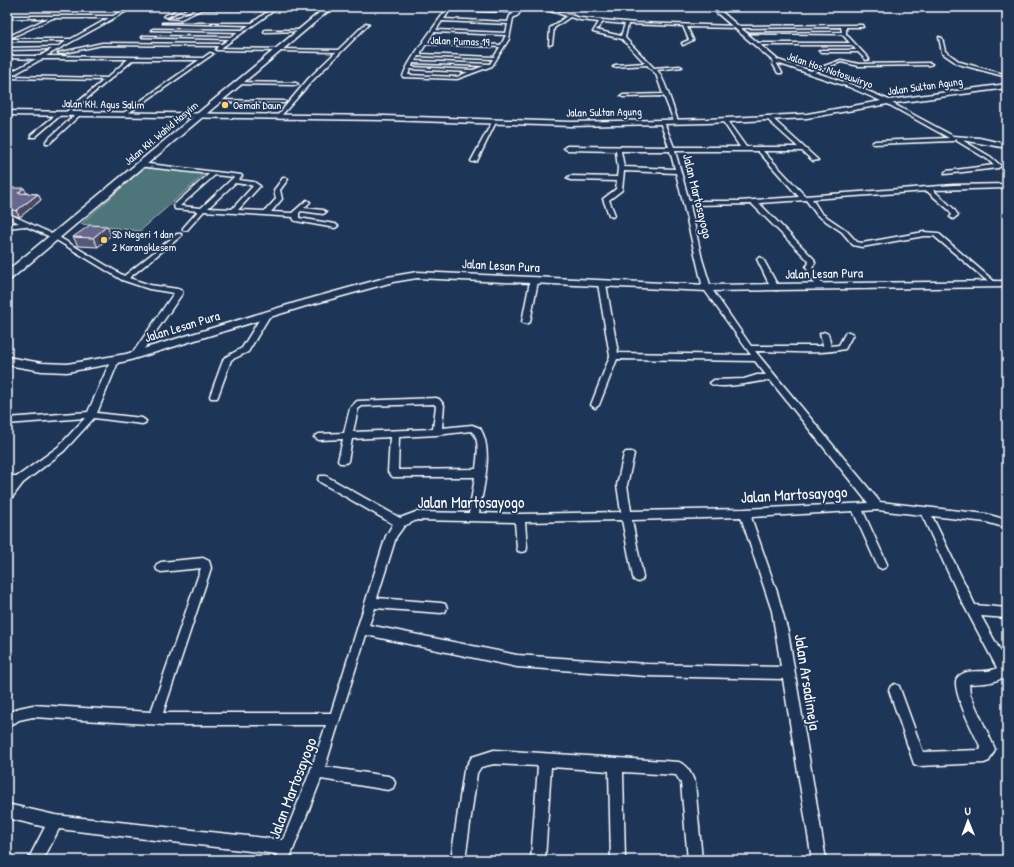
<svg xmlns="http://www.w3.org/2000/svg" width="1014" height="867" viewBox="0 0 1014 867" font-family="'Patrick Hand',sans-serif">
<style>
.green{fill:#4d757a;stroke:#a6babc}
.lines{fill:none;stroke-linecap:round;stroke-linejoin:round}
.street-tunnel{stroke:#344968;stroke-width:4;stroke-dasharray:4 2;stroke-linecap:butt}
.street-casing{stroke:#fff;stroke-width:3}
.secondary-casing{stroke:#fff;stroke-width:3}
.primary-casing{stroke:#fff;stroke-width:3}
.street{fill:#1d3557;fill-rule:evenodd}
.secondary{fill:#1d3557;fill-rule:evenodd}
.primary{fill:#1d3557;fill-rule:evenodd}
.wall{fill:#575978;stroke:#fff}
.shaded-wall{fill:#474862;stroke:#fff}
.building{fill:#65678c;stroke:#fff}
.oneway{fill:#6c7c92}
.poi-dot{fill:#ffd166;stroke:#1d3557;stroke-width:1.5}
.labels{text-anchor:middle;stroke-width:3.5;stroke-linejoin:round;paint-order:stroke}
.far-street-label{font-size:11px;fill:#fff;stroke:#1d3557}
.far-poi-label{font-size:11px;fill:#fff;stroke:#1d3557;text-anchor:start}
.street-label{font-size:13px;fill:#fff;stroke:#1d3557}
.near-street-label{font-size:16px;fill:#fff;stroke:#1d3557}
</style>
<rect width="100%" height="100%" fill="#1d3557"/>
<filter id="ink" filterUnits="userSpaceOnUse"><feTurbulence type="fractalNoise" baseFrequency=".025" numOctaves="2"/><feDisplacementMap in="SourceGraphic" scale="8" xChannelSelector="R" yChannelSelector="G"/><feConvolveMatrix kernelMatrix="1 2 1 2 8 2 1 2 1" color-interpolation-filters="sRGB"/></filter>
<g filter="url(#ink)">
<path class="green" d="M145 167 205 174 140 231 81 224Z"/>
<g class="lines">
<path class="street-tunnel" d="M254 13H267"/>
<defs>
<path id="street" d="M129 7H134L46 56 203 58 210 53 213 54 124 116H122V114L199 60H133L67 115H65V113L104 80 7 78V74L36 59 7 58V56H40L52 49 7 50V48L57 47 67 41H7V37L48 18H7V16H113ZM53 18H109L71 39H8ZM42 59H128L107 78 11 76Z
M183 7H188L167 17 164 16Z
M201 7H279L221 48 338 50 366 23 369 24 313 80 279 118 277 117V116L309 78 336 52 216 50 218 46 102 45 60 54 58 53 102 43 222 44 229 39 142 37 144 36 232 37 239 32 151 30 153 29 242 30 249 25 162 23H252L270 10 203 9 181 19 168 18 179 17Z
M448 7 518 10 519 7 547 8 580 18 636 23 738 26 862 25 863 27H846V34L869 59 866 60 858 52H821L819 51 821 50H856L852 45H757L755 44 757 43H850L842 34 743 33 842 32 841 27 738 28 687 27 693 40 683 45 682 43 689 40 683 26 628 24 625 38 654 68 680 66 682 67 657 70C665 79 673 108 678 121L676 122 674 121 664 96 623 97 621 96 623 95 663 94 656 74 647 65 613 67 615 65 645 63 622 39 593 32 599 22 580 20 570 17 554 28 552 44 549 45 550 28 567 16 547 10 522 9 518 15 513 18 509 39 492 66 457 79 403 77C405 64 438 22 448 7ZM450 10 516 12 510 16 508 22 444 19ZM442 21 508 24 506 33 436 30ZM603 22 625 24 621 36 596 30ZM434 32 506 35 501 45 428 42ZM426 44 500 47 494 57 420 54ZM418 56 493 59 490 64 415 61ZM413 63 484 66 473 70 412 67ZM410 69 468 72 457 77 408 75Z
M265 30H302L304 31 264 32Z
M939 37 942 38 945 51 960 62 1007 75V77L958 64 942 53Z
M775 60 778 61 777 64 782 73H778L773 64Z
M841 60 859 64 930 63 932 64 930 65 859 66 841 62 812 73 808 72Z
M239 82 296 83 298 84 296 85 237 84Z
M217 100 284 101 286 102 284 103 215 102V100Z
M888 101 953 136 979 138 1007 144V148L962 140 991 157 1001 166 998 168 945 174V172L947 171 994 165 987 159 957 141V139L953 141 873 144 872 143 875 141 949 138 886 103V102Z
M58 113 62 114 35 137H31V135Z
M77 113 81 114 50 143H46V141Z
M768 118H772L818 160 813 161 802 151H763L805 196 954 185 1007 184V188L933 190 953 208 958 215 953 219 950 217 952 215 949 210 927 191 812 199 821 213 846 230 857 242 862 243 924 232 938 233 996 283V285H992L934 236H924L862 247 853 245 842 232 817 215 806 200 759 203 814 259 815 263 812 267 824 287 823 289H817L806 267 809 263 808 260 752 204 690 205 702 259 711 288 751 346H823L820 334 824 332 828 334 831 346 839 345 846 332H849L853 334 845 349C819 355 782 351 755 351L880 502 986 514 1007 520V528L986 522 932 516 975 605 1007 608V618L981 616 1007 663V674C997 684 982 683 969 684L970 694 995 749 989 761 984 763 919 766 914 764 889 690 891 686 895 684 899 686 923 752 980 750 981 748C974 733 955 697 956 682 956 677 960 675 964 673 974 669 987 674 997 668L958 594 922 515 877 510 863 511 887 564 886 567 882 569 878 567 853 511 751 517 777 592 788 632 826 860H812L783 679 647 676 517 667 366 635 325 767 388 776 393 778 395 783 393 788 388 790 321 779 289 860H275L277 854 59 829 43 860H28L45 827 7 818V804L55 815 283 840 310 772 326 725H164L33 717 19 720 7 728V714L19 708 33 705 151 712 201 568 161 572 157 570 156 567 157 564 161 562 203 558 209 561 211 568 163 713H331L386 536 393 524 320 482 318 479 320 476H326L400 518 416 512 469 513 475 477H393L388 472 390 437 352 439 348 461 346 463H340L338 461 343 439 319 440 314 437 319 434 344 433 350 408 357 401 436 398 439 399 444 405 442 428 472 425 480 428C494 451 483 488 479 513L520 514 621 512 617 485 624 454 626 452H632L634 454 627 485 631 511 745 509 868 503 770 380C758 381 718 391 710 383L714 380 744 379 757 375H766L755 361 617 359 599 405 595 408 591 405 610 356 598 284 602 282 606 284 618 353 751 355 703 288 676 173 624 171 622 190 609 200 615 215 612 217 609 215 603 199 616 189 617 181 570 180 567 178 570 176 617 177 618 169 616 151 567 150 564 148 567 146 669 147 660 122 662 121 664 122 674 147H740L722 120 724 119H726L746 147H798L768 120ZM621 151H670L675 169 624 167ZM675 151H758L799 197 739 201H689ZM434 404 436 406 433 429 353 432 358 409 362 406ZM471 431C481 437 477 459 476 469L398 470 399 437 437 435ZM741 517 772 611 781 667 647 664 517 655 369 625 375 608 441 613 445 612 447 608 445 604 441 603 377 598 396 537 404 526 417 520 515 522 517 548 518 551 522 552 526 551 527 548 525 522 622 520 633 577 634 580 638 582 642 580 643 577 632 520Z
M494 121 496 122 477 161 472 162 471 161 492 122Z
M140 163 241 175 242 176 238 180 254 182 260 186 238 210 265 211 276 199 274 190 283 178H287L288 179 280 190 282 199 271 212 292 213 307 200 310 202 304 208 323 210 326 212 323 214 301 211 299 213V218L335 224 338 226 335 228 296 221 294 220 293 217 204 211 187 230H183V228L198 211 175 209 174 205 209 174 138 166V164ZM215 175 234 177 201 208 180 206ZM235 183 250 185 253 186 232 209 208 208Z
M7 213 57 236 124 276 177 234H181V236L129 278 150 285 178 289 182 291V294L139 356 136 357 132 354 174 293 149 289 122 280 53 238 25 226 7 228V224L19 223 7 217Z
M760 257 763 259 779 288 778 290H775L771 288 757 259Z
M534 279 538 281 530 322 526 324 522 322 530 281Z
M262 315H268L269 317 248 352 231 360 218 396 217 398H211L210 396 224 358 242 348Z
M115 357 119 360 97 413 142 418 146 421 145 423 142 424 94 418 64 451 23 483 10 500 7 501V490L12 484H7V476H18L58 447 85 418 7 424V418L88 412 111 360Z
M494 750 679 762C688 766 691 774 695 783L702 860H688L681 783 676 775 623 772 625 860H611L609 771 551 767 545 860H531L538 766 494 764 481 767 477 773 465 860H451L464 770 472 757Z"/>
<path id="secondary" d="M710 7H716L778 60 853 85 889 100 1007 84V88L888 104 807 118 707 123 571 126 385 120 7 115V111L385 116 571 122 707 119 807 114 881 101 849 87 774 62Z
M417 272 707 285 1007 281V287L707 291 417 278 393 282 306 306 127 361 67 372 42 371 7 365V357L42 363 67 364 126 354 298 302 388 277Z"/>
<path id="primary" d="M326 7H333L11 279 7 280V271Z"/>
</defs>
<use href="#street" class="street-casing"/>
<use href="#secondary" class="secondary-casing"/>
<use href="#primary" class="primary-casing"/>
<use href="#street" class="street"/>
<use href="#secondary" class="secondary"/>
<use href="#primary" class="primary"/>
</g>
<path class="wall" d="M7 188 27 193 38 194 41 200 20 217 7 213Z
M111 235 98 247 78 246 73 237Z"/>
<path class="shaded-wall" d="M24 188 27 194 18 193Z
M38 194 41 200 20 217 16 211Z
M7 216H10L14 222 7 223Z
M107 226 111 235 98 247 93 238Z"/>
<path class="building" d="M7 188H24L18 193 38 194 16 211 7 208Z
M90 225 107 226 93 238 73 237Z"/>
<defs><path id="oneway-solid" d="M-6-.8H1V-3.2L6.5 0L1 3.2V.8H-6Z"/></defs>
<use class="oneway" href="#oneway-solid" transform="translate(475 21) rotate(2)"/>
</g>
<g class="poi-dot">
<circle cx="225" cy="105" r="4"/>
<circle cx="104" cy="240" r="4"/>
</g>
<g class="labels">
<g class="far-street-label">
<text transform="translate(460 41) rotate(2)" y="4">Jalan Pumas 19</text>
<text transform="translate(830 70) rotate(19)" y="4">Jalan Hos. Notosuwiryo</text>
<text transform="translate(925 86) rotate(-8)" y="4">Jalan Sultan Agung</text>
<text transform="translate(103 104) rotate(1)" y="4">Jalan KH. Agus Salim</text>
<text transform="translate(604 112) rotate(-1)" y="4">Jalan Sultan Agung</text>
<text transform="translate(161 133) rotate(-40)" y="4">Jalan KH. Wahid Hasyim</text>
</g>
<g class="far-poi-label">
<text x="233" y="109">Oemah Daun</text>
<text x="112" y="238">SD Negeri 1 dan<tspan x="112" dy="13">2 Karangklesem</tspan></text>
</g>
<g class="street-label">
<text transform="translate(698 196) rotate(76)" y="5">Jalan Martosayogo</text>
<text transform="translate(501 265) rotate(3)" y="5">Jalan Lesan Pura</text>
<text transform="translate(824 273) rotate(-1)" y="5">Jalan Lesan Pura</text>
<text transform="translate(182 326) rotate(-17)" y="5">Jalan Lesan Pura</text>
</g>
<g class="near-street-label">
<text transform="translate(794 494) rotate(-3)" y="6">Jalan Martosayogo</text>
<text x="471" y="508">Jalan Martosayogo</text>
<text transform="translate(808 682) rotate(81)" y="6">Jalan Arsadimeja</text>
<text transform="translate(292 788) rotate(-69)" y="6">Jalan Martosayogo</text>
</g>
</g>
<rect width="1014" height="867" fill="none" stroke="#1d3557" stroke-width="24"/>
<rect x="12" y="12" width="990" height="843" fill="none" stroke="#fff" stroke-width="1.5" filter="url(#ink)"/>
<g transform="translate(968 821) rotate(359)" stroke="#1d3557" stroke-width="3" paint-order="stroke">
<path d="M0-3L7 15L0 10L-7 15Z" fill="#ffffff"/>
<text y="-6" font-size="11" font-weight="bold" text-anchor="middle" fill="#ffffff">U</text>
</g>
</svg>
